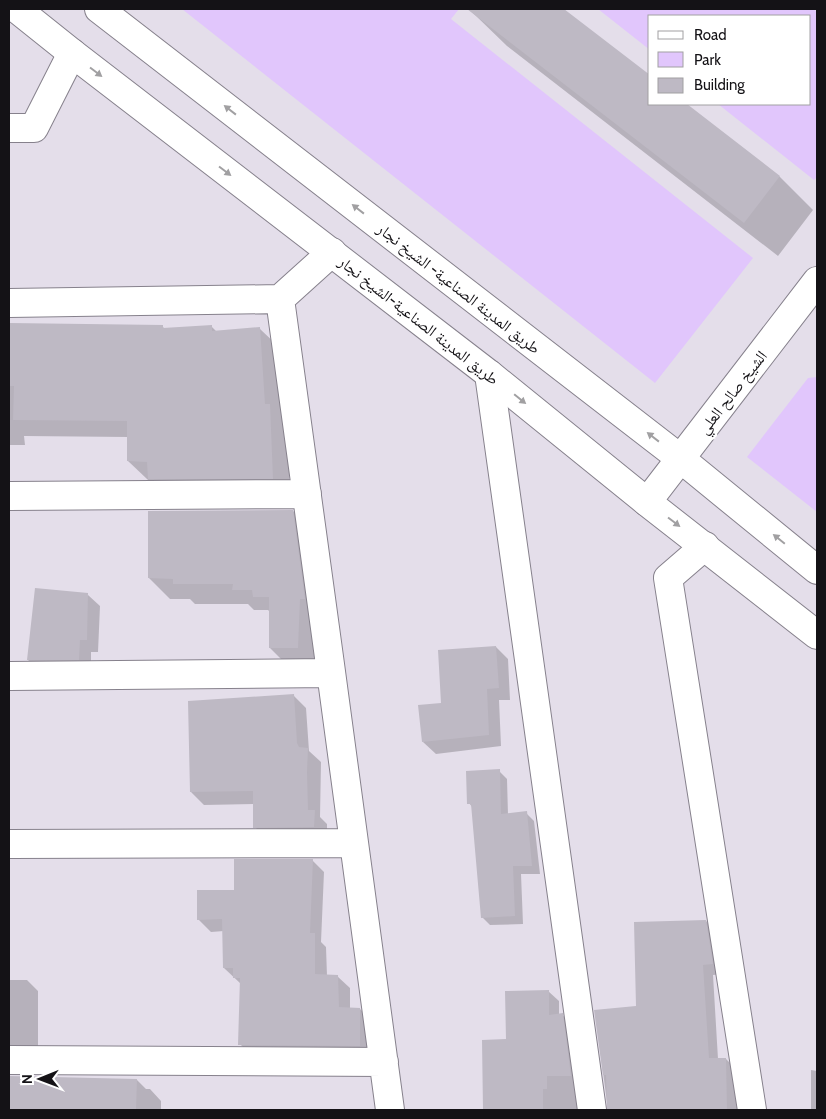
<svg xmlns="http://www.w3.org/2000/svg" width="826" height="1119" viewBox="0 0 826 1119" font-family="Cabin,'Noto Naskh Arabic',sans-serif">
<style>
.green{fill:#e1c6fc}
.shadow{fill:#0003}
.building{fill:#beb9c4}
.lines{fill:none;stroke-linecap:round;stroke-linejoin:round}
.minor-casing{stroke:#86818c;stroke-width:30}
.primary-casing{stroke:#86818c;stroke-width:30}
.minor{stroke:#fff;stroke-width:28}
.primary{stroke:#fff;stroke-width:28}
.oneway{fill:#a1a0a2}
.labels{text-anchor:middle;stroke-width:5;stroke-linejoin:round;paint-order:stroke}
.street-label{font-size:16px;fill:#141216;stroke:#fff}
</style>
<rect width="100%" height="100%" fill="#e4deea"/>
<path class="green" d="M182 9H459L451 19 753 258 655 383Z
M598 9H813L817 12V177L814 180 718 104H810V16H650V50Z
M817 377V512L747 457 808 378Z"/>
<path class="shadow" d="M476 9H562L650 77V104H685L780 177 813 210 778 256 507 46 473 13Z
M9 324 162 326 165 329 211 326 217 332 260 329 278 346 282 418 287 423 290 496 166 497 128 461V437L24 436 25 445H9Z
M293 511 313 532 318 668H290L270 648V612L268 610H254L248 604H195L190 599H170L149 578Z
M88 595 100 606 98 652H91V671L40 672 28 660Z
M496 647 508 659 510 700H499L501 746 436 754 423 742 443 704Z
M293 695 306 708 309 751 321 762 320 817 327 824V840H268L255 827 254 804 204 805 191 792Z
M499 771 507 779 508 815 526 813 534 821 540 874H521L523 924 490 925 482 917 473 808 469 803Z
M312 860 324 872 321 942 326 947 327 976H337L350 988V1009H360L372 1021 371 1058 252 1056 240 1044 241 984 224 968V931L211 932 198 919 235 891Z
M706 921 716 932 723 974 713 975 718 1059H726L736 1069 741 1110H608L595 1011 637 1007Z
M9 980H27L38 991V1055L9 1061Z
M548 991 559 1001V1015H562L573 1025 585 1110H485L483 1042 507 1040Z
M811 1070 817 1071V1110H811Z
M9 1077 137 1080 146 1089H150L161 1101V1110H9Z"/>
<path class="building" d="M467 9H564L650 75V104H687L780 176 744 223Z
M9 323 163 325V328L212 325V331L260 327 265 404H270L273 479H148L147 462 127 461V421L13 420 14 386H9Z
M293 510 305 599H300L298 648H269V597H253L252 590H232L233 584H173V579L148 578V511Z
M35 588 88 593 87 640H80L79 660H27Z
M496 646 499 688 487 689 489 735 422 742 418 705 441 703 438 650Z
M294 694 297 743 299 747 308 748 307 772 308 810H315L314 827 253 828V791L190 792 188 701Z
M500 769 501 814 527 811 532 866H513L515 916 481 918 471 804H467L466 771Z
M234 859H313L310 933H315V974L338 975 339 1007 360 1008V1046L238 1045 240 978H233V968H223L222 919 197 920V890H234Z
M706 920 713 964 703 965 709 1058H726L727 1110H607L606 1075H603L594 1010 636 1006 634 922Z
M549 990V1015L563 1013 571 1076H547V1089H543V1110H483L482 1040 506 1039 505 991Z
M9 1076 137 1079 136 1110H9Z"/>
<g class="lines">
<defs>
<path id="minor" d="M9 128H34L72 53
M280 299C318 569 353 840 390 1110
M9 303 280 299 332 252
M489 374 592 1110
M9 496 307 494
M647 502 817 281
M705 546 668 578 752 1110
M9 676 330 673
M9 844 353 843
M9 1060 384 1062"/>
<path id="primary" d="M17 9 72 53 489 374 647 502 817 635
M99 9 681 459 817 570"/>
</defs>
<use href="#minor" class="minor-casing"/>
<use href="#primary" class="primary-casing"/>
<use href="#minor" class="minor"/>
<use href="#primary" class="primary"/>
</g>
<defs><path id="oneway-solid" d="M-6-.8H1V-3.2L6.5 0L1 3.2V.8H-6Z" transform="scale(1.25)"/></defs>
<g class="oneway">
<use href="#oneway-solid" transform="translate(96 72) rotate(37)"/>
<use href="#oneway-solid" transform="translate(230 110) rotate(-142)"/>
<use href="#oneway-solid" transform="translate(225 171) rotate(37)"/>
<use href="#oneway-solid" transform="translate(358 209) rotate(-142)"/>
<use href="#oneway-solid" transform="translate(520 399) rotate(39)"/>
<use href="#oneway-solid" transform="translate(653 437) rotate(-142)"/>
<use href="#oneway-solid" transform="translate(674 522) rotate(37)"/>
<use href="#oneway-solid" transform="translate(779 539) rotate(-141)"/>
</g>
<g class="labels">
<g class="street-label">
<text transform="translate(459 288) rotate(38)" y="6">طريق المدينة الصناعية- الشيخ نجار</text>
<text transform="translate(419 320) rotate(38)" y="6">طريق المدينة الصناعية-الشيخ نجار</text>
<text transform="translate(732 392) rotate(-52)" y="6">الشيخ صالح العلي</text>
</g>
</g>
<rect width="826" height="1119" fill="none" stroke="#141216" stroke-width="20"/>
<rect x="648" y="15" width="162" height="90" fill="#ffffff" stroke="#a1a0a2"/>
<rect x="658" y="31" width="25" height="8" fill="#ffffff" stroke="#a1a0a2"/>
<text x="694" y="40" font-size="15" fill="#141216">Road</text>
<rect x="658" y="52" width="25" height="15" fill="#e1c6fc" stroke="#a1a0a2"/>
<text x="694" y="65" font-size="15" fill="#141216">Park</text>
<rect x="658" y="78" width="25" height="15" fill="#beb9c4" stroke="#a1a0a2"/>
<text x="694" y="90" font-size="15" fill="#141216">Building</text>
<g transform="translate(40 1079) rotate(269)" stroke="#ffffff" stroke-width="4" paint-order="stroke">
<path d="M0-4L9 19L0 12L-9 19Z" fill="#141216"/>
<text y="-8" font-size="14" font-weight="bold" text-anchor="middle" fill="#141216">N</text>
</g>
</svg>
